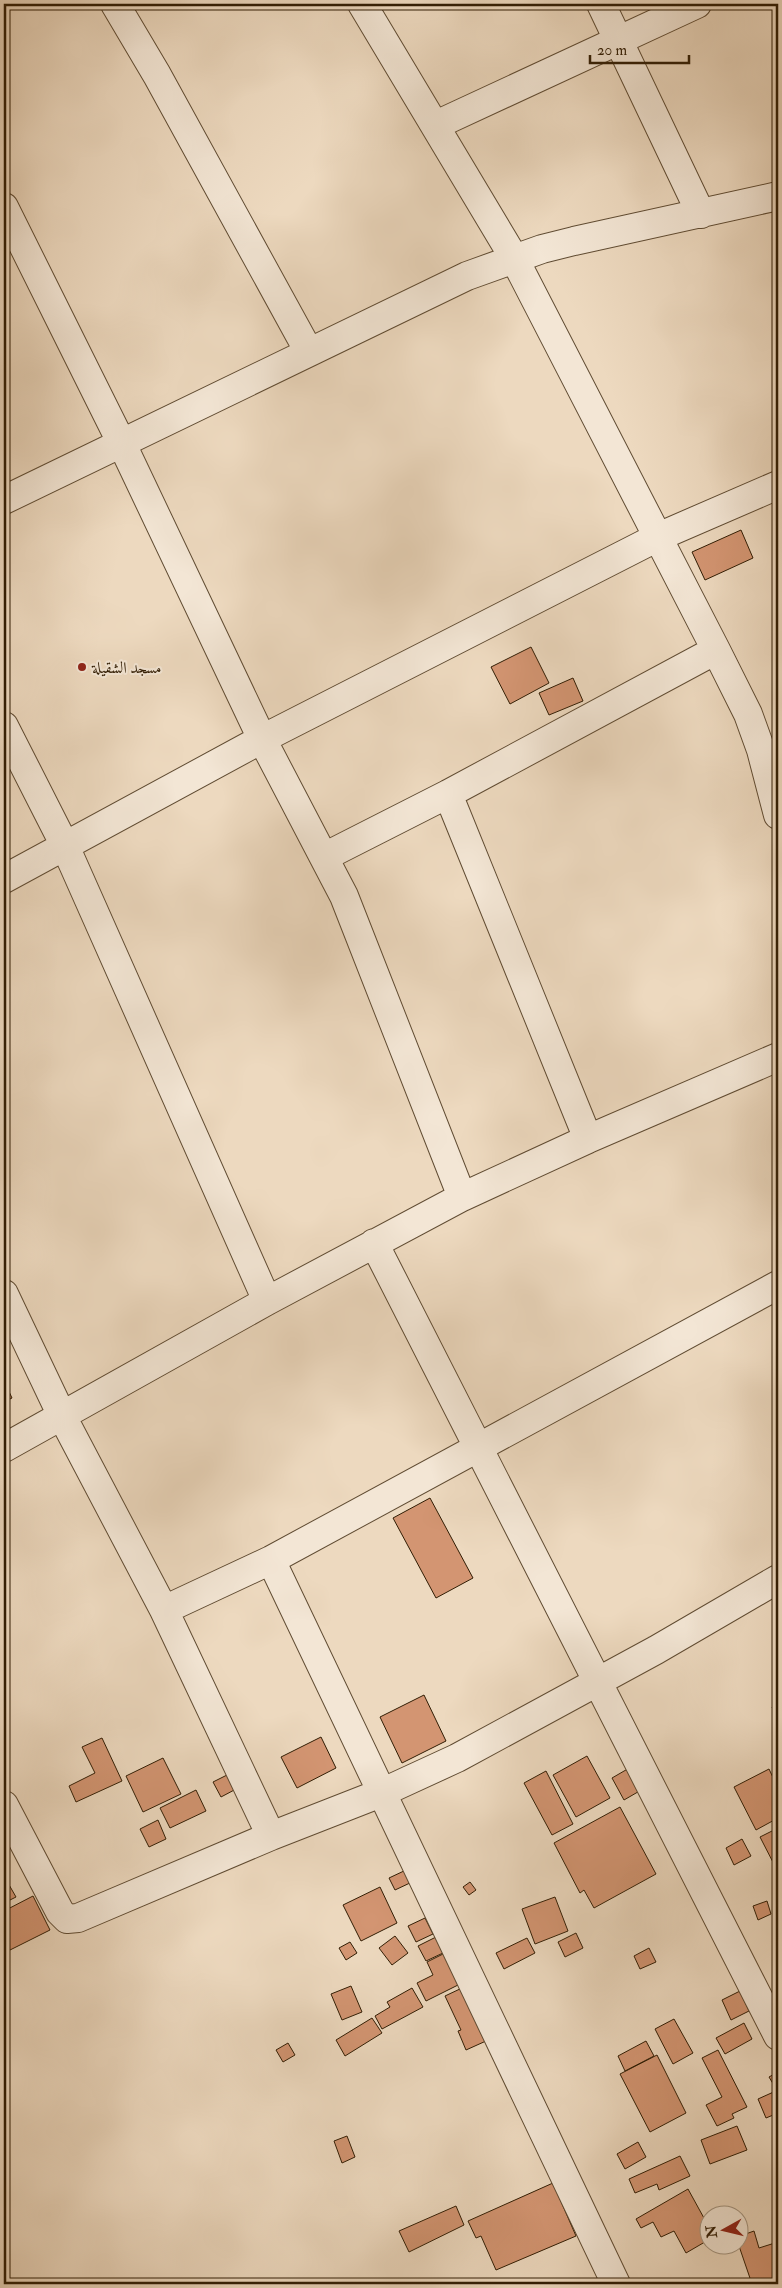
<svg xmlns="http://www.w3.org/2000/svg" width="782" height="2288" viewBox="0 0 782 2288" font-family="'IM FELL Double Pica',Amiri,serif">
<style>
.building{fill:#d39572;stroke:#311d04}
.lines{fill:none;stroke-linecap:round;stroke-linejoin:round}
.minor-casing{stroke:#604c33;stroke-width:30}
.minor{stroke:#f3e6d5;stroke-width:28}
.poi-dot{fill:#8f2418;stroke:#f3e6d5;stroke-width:2}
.labels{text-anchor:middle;stroke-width:4;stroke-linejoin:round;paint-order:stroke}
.poi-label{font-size:16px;fill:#311d04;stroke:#f3e6d5;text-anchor:start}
</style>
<rect width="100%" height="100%" fill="#edd9bf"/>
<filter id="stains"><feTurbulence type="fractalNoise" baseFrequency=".004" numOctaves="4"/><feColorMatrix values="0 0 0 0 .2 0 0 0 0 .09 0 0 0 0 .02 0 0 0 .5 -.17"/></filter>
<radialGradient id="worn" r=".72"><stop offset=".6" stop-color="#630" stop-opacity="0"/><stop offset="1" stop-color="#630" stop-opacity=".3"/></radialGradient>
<path class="building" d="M741 530 753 558 705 580 692 552Z
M531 647 549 683 510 704 491 667Z
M573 678 583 701 549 715 539 693Z
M4 1381 12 1398 4 1402Z
M430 1498 473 1578 436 1598 393 1518Z
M424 1695 446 1741 402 1763 380 1717Z
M778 1704V1721L772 1707Z
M321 1737 336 1768 297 1788 281 1757Z
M102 1738 122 1781 76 1802 69 1786 95 1773 82 1747Z
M587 1756 610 1798 576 1817 553 1775Z
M163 1758 181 1794 143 1812 126 1776Z
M631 1767 643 1789 624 1800 612 1778Z
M769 1769 778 1788V1818L756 1830 734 1787Z
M546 1771 573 1824 552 1835 524 1783Z
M231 1773 238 1788 221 1797 213 1782Z
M196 1790 206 1811 170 1828 160 1808Z
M620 1807 656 1874 594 1908 584 1890 580 1893 554 1843Z
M158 1820 166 1839 149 1847 140 1829Z
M778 1828V1872L760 1837Z
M742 1839 751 1856 734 1865 726 1848Z
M406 1870 412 1882 395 1890 389 1878Z
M4 1876 16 1897 4 1903Z
M470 1882 476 1890 469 1895 463 1887Z
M380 1887 397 1923 361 1941 343 1905Z
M33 1896 50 1930 4 1953V1911Z
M555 1897 568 1931 535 1944 522 1909Z
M767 1901 771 1914 758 1920 753 1906Z
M425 1918 433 1934 416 1942 408 1926Z
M576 1933 583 1948 565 1957 558 1942Z
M395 1936 408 1953 392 1965 379 1948Z
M436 1937 443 1953 426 1961 418 1946Z
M527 1938 535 1953 504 1969 496 1953Z
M350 1942 357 1953 346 1960 339 1948Z
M649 1948 656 1962 640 1969 634 1956Z
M445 1953 460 1984 426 2001 417 1983 433 1975 427 1962Z
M351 1986 362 2012 342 2020 331 1994Z
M412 1988 423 2007 382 2029 375 2016 390 2007 387 2002Z
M462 1988 486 2041 466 2050 458 2031 461 2030 445 1996Z
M740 1991 749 2011 731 2020 722 2000Z
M372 2018 382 2033 345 2056 336 2040Z
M674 2019 693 2053 673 2064 655 2029Z
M744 2023 752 2039 725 2054 716 2038Z
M646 2041 654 2056 625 2071 618 2056Z
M288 2043 295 2055 283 2062 276 2050Z
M718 2050 747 2107 732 2114 734 2118 717 2126 706 2105 722 2097 702 2058Z
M657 2055 686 2113 650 2132 620 2074Z
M778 2072V2085L775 2087 769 2077Z
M778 2090V2113L766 2118 758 2099Z
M737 2126 747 2150 710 2164 701 2140Z
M347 2136 355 2157 342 2163 334 2141Z
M638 2142 646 2157 625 2169 617 2154Z
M680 2156 690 2176 659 2190 657 2184 635 2193 629 2179Z
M553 2183 576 2236 496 2270 481 2236 476 2238 468 2221Z
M688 2189 710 2229V2239L686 2253 674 2231 661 2237 653 2222 641 2228 636 2219Z
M456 2206 464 2225 409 2252 399 2231Z
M754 2231 759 2248 778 2242V2284H752L739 2246 740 2236Z"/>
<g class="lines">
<defs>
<path id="minor" d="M115 4 157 75 309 352
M362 4 514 258 716 650 748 714 761 750 778 815
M601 4 701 214
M436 125 697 4
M4 207 122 444 262 739 344 896 462 1197
M4 500 467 276 542 249 574 241 778 196
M4 726 65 846 267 1301
M448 794 588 1139
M324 857 448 794 716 650
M4 879 262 739 658 537 778 485
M374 1243 778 2036
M4 1294 62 1416 164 1610 271 1836
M4 1448 267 1301 462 1197 588 1139 778 1057
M271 1560 616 2284
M164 1610 271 1560 778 1285
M4 1805 60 1912 67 1919 78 1918 271 1836 381 1793 457 1758 656 1650 778 1579"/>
</defs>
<use href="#minor" class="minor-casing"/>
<use href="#minor" class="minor"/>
</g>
<circle class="poi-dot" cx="82" cy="667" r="5"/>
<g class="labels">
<g class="poi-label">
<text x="92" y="673">مسجد الشقيلة</text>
</g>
</g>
<rect width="782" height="2288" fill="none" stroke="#edd9bf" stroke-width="20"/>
<rect x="5" y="5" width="772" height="2278" fill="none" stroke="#311d04" stroke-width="2.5"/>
<rect x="10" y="10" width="762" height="2268" fill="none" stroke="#311d04"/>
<g transform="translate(724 2230) rotate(262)"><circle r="24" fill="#f3e6d5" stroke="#a59681"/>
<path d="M0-4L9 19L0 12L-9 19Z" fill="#8f2418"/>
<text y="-8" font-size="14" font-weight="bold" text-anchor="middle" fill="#311d04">N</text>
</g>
<path d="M590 55v8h99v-8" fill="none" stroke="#311d04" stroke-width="2.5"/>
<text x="597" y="55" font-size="15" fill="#311d04" stroke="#f3e6d5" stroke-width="4" paint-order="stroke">20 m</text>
<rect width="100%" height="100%" filter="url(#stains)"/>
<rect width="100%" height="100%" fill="url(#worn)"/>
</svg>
